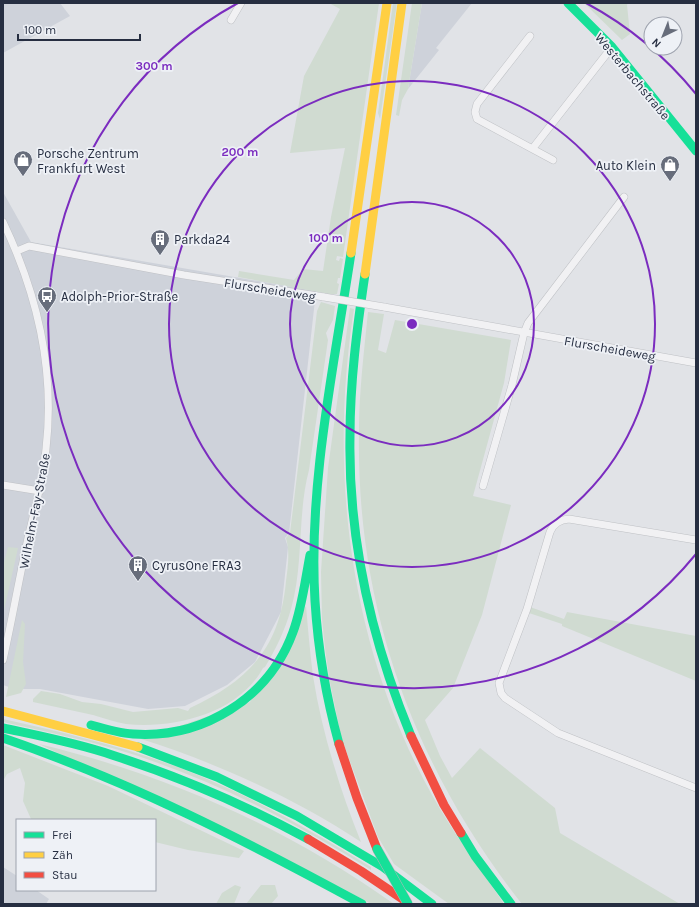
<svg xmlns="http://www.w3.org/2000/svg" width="699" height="907" viewBox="0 0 699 907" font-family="Karla,sans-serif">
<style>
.built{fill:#ced2da}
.green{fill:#d0dbd1}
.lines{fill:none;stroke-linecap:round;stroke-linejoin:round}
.street-casing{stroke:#bfc1c5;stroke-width:8}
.street{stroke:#f1f1f3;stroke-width:7}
.fast{stroke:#16e098;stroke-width:9}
.slow{stroke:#ffcf43;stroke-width:9}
.jam{stroke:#f24e42;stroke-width:9}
.street-bridge-casing{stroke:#bfc1c5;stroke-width:8;stroke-linecap:butt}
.fast-bridge-casing{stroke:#b3b6bc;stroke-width:10;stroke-linecap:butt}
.street-bridge{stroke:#f1f1f3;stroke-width:7}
.fast-bridge{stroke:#16e098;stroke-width:9}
.ring{fill:none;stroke:#7b2cbf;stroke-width:2}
.labels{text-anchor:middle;stroke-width:3.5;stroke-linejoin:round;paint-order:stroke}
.street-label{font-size:13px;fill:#262e41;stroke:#eef1f6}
.poi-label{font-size:13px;fill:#262e41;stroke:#eef1f6;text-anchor:start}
.centre{fill:#7b2cbf;stroke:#eef1f6;stroke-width:2}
.ring-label{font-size:12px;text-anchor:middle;font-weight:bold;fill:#7b2cbf;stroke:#eef1f6;stroke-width:3.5;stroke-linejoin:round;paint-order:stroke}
</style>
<rect width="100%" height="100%" fill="#e1e3e7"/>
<path class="built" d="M3 3H60L70 16 3 53Z
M422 3H472L436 48 439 50 408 89Z
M3 192 31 242 316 291 289 533 285 538 288 547 281 612 255 662 227 685 185 706 148 709 40 689H15L3 685Z
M3 867 17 876V890H36L49 899 46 904H3Z"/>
<path class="green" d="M329 3H379L343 257 337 256 336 260 339 261 340 258 343 259 340 278H338L337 283 339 284 337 294H329L238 277 239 271 294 280 303 269 323 271 331 217 345 148 290 153 304 76 340 9Z
M393 3H397L380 119 378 113Z
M412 3H422L408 89 402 100 399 116 396 115Z
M584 3H628L627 5 630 34 622 40Z
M321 302 335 306 333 320 326 333 328 340 309 470C297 515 304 564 291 609 285 630 276 649 265 667L263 668C238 714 174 729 126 724 115 722 104 718 93 715 73 711 53 706 33 702V699L41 691 60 694 82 702 101 704 133 712 178 708 188 711 190 708C249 680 280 648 286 581 288 566 290 552 286 538L290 533 317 311Z
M350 308 354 309C328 474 350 648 432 795 453 833 480 868 504 904H449L394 864 378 837 341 737 329 677 325 648 322 619 321 572 328 468Z
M368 312 384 314 378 350 386 353 395 320 511 340 504 383 473 496 511 505 482 615 453 688 425 720 440 756 452 778 480 748 555 808 560 833 680 904H522C414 767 356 608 359 432 359 392 364 352 368 312Z
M8 547 18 548 3 615V566Z
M306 606C308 629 310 653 313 676 322 733 340 790 361 842 296 799 215 762 141 739L250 702Z
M530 607 564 619 567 612 696 636V681L562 626V624L529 613Z
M22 620 25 624 23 662 26 684 21 693 6 697Z
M3 719C75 735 147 752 214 782 269 806 320 836 371 867V870C289 819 205 775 112 748 76 738 39 730 3 722Z
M39 744C168 775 285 827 394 904H371L342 888Z
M3 745 108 786 244 851 239 858 188 850 155 842V820L31 819 23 801 25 783 20 768 7 774 3 781Z
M235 885 241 887 234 904H216L222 893Z
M261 885H275L278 896 271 904H246Z"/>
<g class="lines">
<defs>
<path id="street" d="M231 20 241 3
M530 36 477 104 475 112 477 119 553 160
M533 148 612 47
M3 222C37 293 55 371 46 449 43 479 35 509 28 538 19 579 12 620 3 660
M17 251 29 246 184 275 324 297
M384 307 696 363
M3 485 40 491
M483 486 512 385 524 333 528 323 624 197
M696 540 569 519C560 520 554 523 550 532L527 609 499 683 501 693 505 698 558 733 696 788"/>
</defs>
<use href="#street" class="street-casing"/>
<use href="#street" class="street"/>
<path class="fast" d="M568 3 612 47 696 151
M365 274C357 328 350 382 350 436 348 539 372 641 411 736
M91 725C105 729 119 733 133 734 203 739 269 698 293 632 302 608 305 581 310 555
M3 728C40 736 77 743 112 755 181 777 245 805 308 839
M3 738C129 781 246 841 362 904
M339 744C326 697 318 650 315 601 308 486 334 366 351 253
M138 747 217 777 297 816 383 867 432 904
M461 833 475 856 511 904"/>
<path class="slow" d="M351 253 387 3
M365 274 402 3
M3 711 138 747"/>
<path class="jam" d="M411 736 444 805 461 833
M339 744 357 798 377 849
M308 839 361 871 407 902"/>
<defs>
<path id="street-bridge" d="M324 297 384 307"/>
<path id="fast-bridge" d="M377 849 408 904"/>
</defs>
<use href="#street-bridge" class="street-bridge-casing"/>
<use href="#fast-bridge" class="fast-bridge-casing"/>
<use href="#street-bridge" class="street-bridge"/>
<use href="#fast-bridge" class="fast-bridge"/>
</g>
<g class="ring">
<circle cx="412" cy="324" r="122"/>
<circle cx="412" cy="324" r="243"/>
<path d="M696 554A365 365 0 1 1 238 3M586 3A365 365 0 0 1 696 94"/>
</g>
<defs>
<symbol id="shop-pin" viewBox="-11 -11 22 30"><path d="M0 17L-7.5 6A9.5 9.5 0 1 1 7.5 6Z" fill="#676d7b" stroke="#eef1f6"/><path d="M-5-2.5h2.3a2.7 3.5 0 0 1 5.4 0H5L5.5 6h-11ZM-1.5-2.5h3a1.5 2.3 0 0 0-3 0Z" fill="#fff"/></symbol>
<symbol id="building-pin" viewBox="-11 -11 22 30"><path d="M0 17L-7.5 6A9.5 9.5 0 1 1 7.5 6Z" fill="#676d7b" stroke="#eef1f6"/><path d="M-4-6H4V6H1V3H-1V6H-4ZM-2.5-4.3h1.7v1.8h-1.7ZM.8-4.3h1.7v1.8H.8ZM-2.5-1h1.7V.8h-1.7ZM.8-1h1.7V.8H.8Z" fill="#fff"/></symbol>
<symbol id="bus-pin" viewBox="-11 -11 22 30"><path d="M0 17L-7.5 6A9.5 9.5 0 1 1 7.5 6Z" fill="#676d7b" stroke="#eef1f6"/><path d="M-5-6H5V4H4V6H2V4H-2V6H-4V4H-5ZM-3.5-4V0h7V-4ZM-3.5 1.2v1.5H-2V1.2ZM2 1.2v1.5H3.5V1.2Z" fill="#fff"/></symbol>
</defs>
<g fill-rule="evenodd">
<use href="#shop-pin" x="12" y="149" width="22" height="30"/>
<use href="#shop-pin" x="659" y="154" width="22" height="30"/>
<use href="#building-pin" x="149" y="228" width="22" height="30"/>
<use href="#bus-pin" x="36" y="285" width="22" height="30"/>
<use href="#building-pin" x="127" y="554" width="22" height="30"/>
</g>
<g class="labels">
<g class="street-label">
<text transform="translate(633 76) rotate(50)" y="5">Westerbachstraße</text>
<text transform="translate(270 289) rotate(9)" y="5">Flurscheideweg</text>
<text transform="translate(610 348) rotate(10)" y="5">Flurscheideweg</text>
<text transform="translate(34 511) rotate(-79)" y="5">Wilhelm-Fay-Straße</text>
</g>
<g class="poi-label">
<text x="37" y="158">Porsche Zentrum<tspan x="37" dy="15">Frankfurt West</tspan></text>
<text x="656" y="170" text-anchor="end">Auto Klein</text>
<text x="174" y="244">Parkda24</text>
<text x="61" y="301">Adolph-Prior-Straße</text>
<text x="152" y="570">CyrusOne FRA3</text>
</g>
</g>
<circle cx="412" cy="324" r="6" class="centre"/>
<g class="ring-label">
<text x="154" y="70">300 m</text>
<text x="240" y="156">200 m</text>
<text x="326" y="242">100 m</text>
</g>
<rect width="699" height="907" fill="none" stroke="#262e41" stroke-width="8"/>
<rect x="16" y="819" width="140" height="72" fill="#eef1f6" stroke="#9ea3ae"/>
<rect x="24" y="832" width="20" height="6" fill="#16e098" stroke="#9ea3ae"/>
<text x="52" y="839" font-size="12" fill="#262e41">Frei</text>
<rect x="24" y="852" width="20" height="6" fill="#ffcf43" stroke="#9ea3ae"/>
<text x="52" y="859" font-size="12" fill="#262e41">Zäh</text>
<rect x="24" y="872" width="20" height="6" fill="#f24e42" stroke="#9ea3ae"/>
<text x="52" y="879" font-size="12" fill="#262e41">Stau</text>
<g transform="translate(663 36) rotate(223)"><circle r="19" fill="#eef1f6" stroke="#9ea3ae"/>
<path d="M0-3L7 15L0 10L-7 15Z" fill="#676d7b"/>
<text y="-6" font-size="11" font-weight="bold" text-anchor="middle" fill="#262e41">N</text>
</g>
<path d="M18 34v6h122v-6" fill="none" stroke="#262e41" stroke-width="2"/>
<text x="24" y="34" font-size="12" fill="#262e41" stroke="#eef1f6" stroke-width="3" paint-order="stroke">100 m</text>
</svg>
